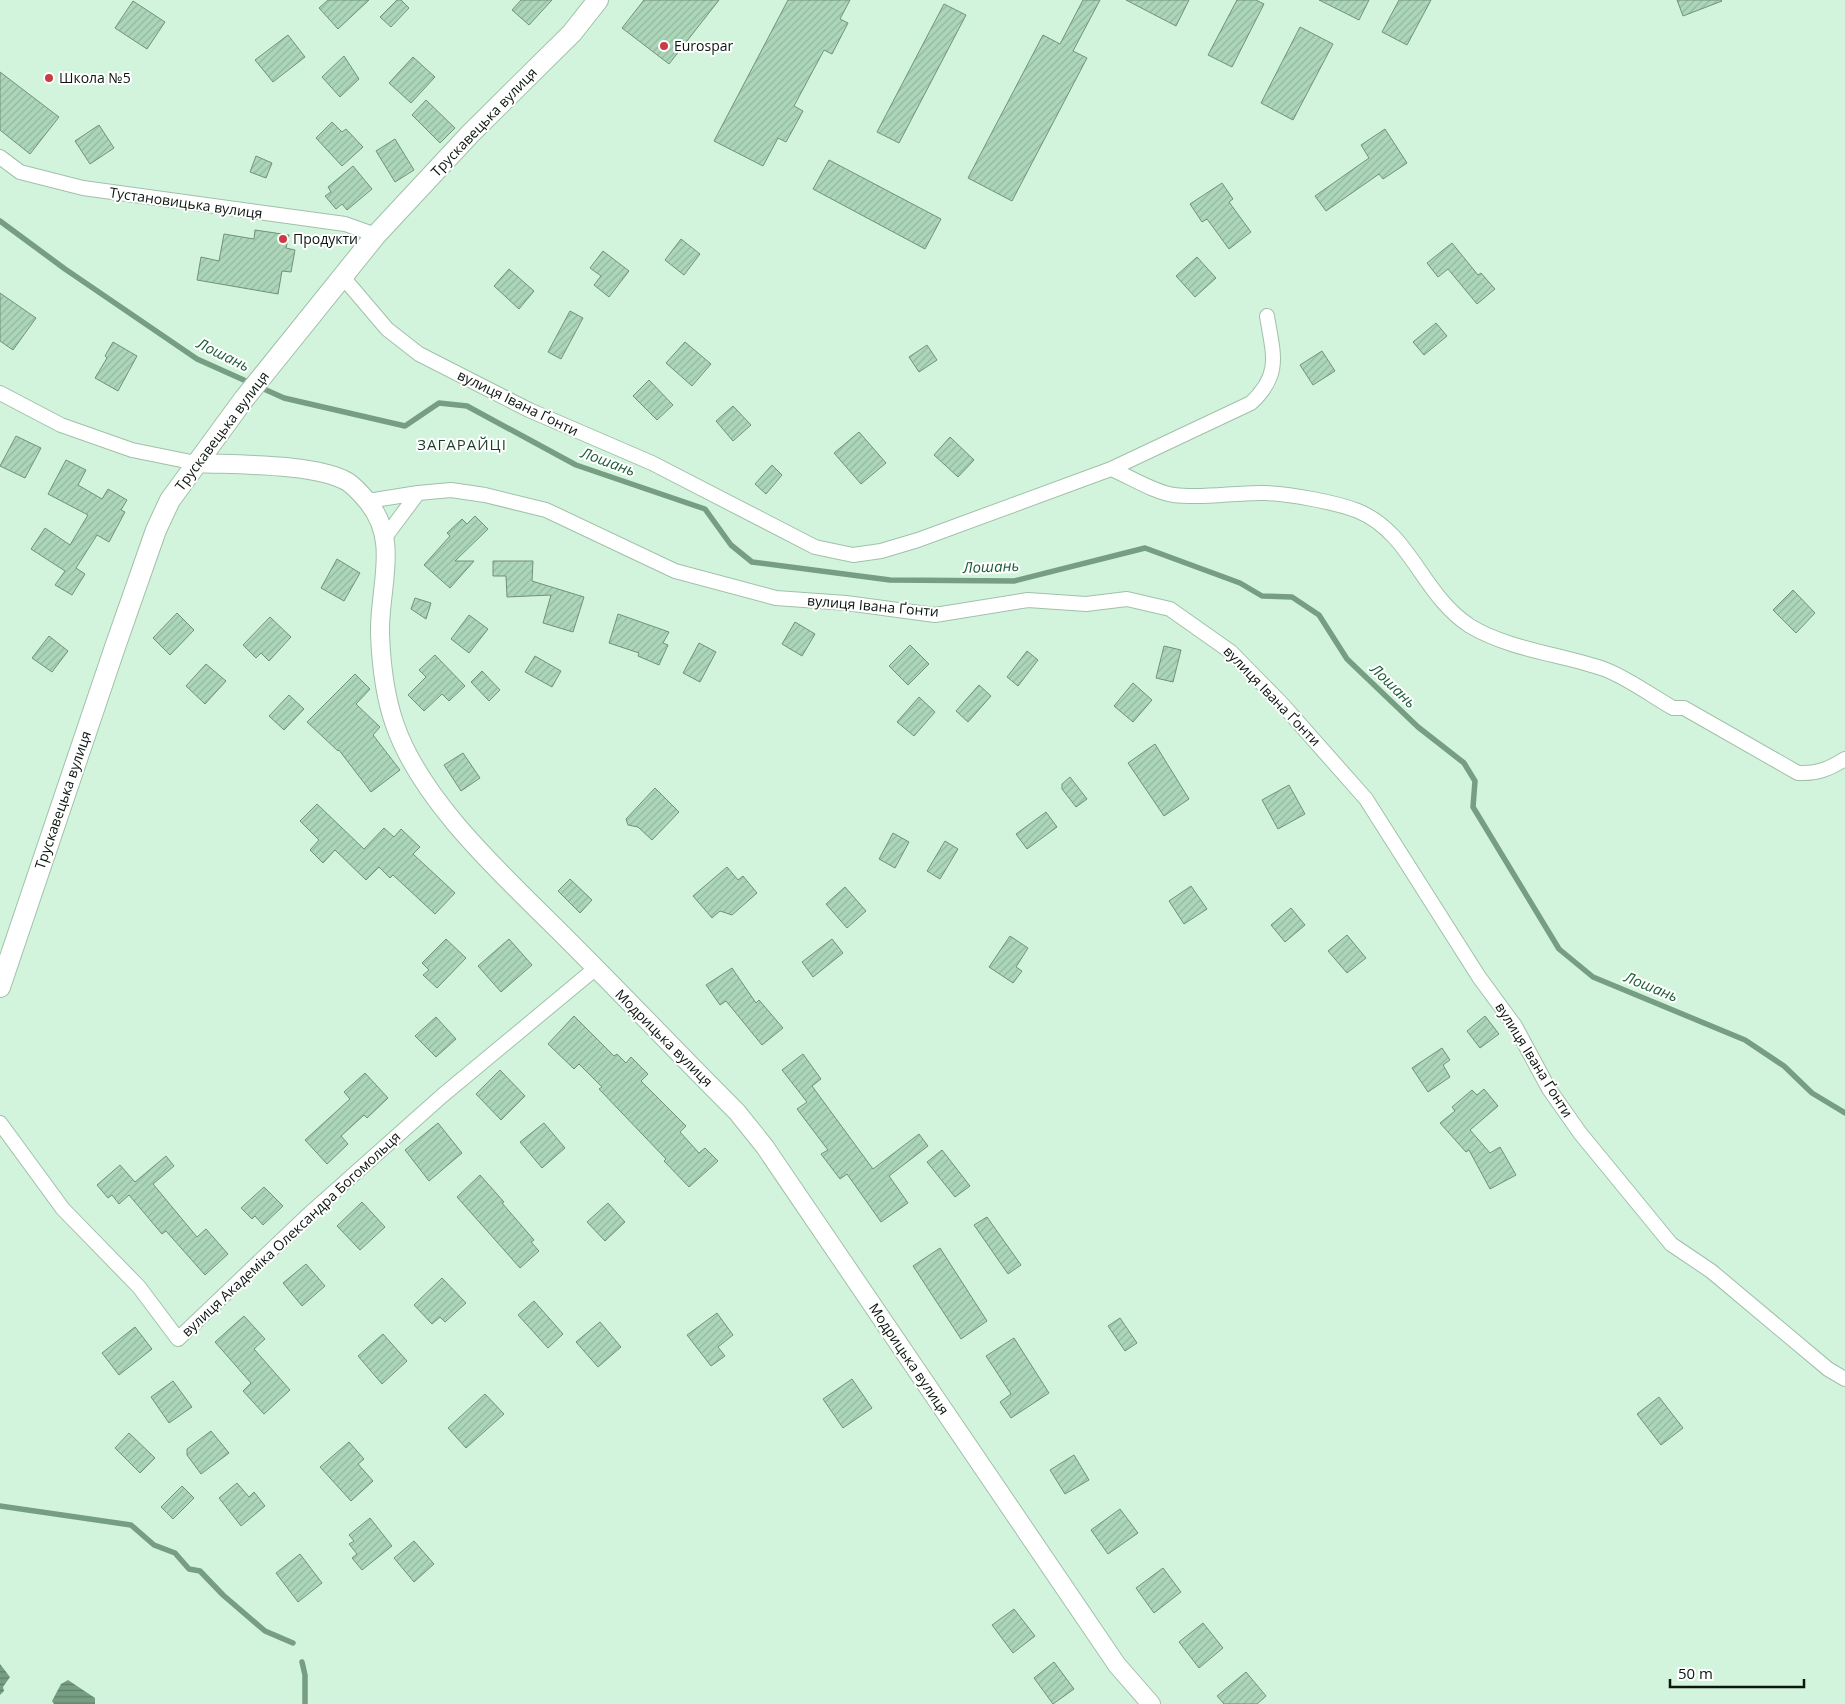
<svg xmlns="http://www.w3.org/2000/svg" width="1845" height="1704" viewBox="0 0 1845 1704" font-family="'Open Sans',sans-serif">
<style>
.water{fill:url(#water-rules)}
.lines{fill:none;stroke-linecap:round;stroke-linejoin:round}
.stream{stroke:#769e82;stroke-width:5.5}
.building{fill:url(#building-hatch);stroke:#72917b}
.minor-casing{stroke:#a0c0aa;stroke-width:16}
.tertiary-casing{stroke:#a0c0aa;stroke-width:20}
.secondary-casing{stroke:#a0c0aa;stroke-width:22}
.minor{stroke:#fff;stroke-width:14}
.tertiary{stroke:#fff;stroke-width:18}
.secondary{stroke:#fff;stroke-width:20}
.poi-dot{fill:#cb3b44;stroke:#fff;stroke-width:2}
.labels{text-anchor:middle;stroke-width:4;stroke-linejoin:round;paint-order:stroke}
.poi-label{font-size:14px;fill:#0b160e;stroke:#fff;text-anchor:start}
.street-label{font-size:14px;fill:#0b160e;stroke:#fff}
.water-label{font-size:15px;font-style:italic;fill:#1c5c37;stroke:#fff}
.neighbourhood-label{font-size:15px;letter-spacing:1px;fill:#1f3b28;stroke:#fff}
</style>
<defs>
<pattern id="water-rules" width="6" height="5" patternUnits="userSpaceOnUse" patternTransform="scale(1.25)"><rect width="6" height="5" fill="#769e82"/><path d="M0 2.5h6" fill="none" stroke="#5f8069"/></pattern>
<pattern id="building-hatch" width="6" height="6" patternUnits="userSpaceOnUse" patternTransform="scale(1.25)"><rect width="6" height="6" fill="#acd6b9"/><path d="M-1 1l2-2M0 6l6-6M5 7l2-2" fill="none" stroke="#93b79e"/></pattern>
</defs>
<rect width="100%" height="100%" fill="#d3f4dc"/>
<path class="water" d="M0 1664 10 1677 3 1687 4 1691 0 1695Z
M68 1680 95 1698V1704H54L52 1701 61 1684Z"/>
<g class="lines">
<path class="stream" d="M0 221 65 269 197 359 284 398 405 426 439 403 467 406 576 465 705 509 731 545 752 562 890 580 1014 581 1145 548 1240 583 1262 596 1292 597 1319 615 1347 659 1418 727 1464 763 1475 781 1473 807 1559 949 1593 977 1745 1040 1784 1066 1812 1093 1845 1113
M0 1506 131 1525 154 1545 175 1553 189 1569 200 1571 223 1595 265 1631 293 1643
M302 1662 305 1675V1704"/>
</g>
<path class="building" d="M328 0H369L338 29 319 8Z
M397 0H401L409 8 391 27 380 17Z
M521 0H552L529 25 512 10Z
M644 0H719L669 64 622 28Z
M788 0H850L840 19 848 23 832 54 824 50 794 106 803 111 786 142 778 138 763 166 714 141Z
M1083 0H1100L1073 51 1087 58 1012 201 968 178 1043 35 1060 44Z
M1126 0H1189L1176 26Z
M1237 0H1256L1264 4 1232 67 1208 55Z
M1319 0H1369L1359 20Z
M1399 0H1431L1407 45 1382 32Z
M1677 0H1721L1722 1 1683 16Z
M133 1 165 22 147 49 115 28Z
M944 4 966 15 899 143 877 132Z
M1300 27 1333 44 1293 120 1261 103Z
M288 35 305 57 273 82 255 60Z
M344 56 359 79 340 97 322 77Z
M413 57 435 77 411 103 389 83Z
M0 72 59 117 30 154 0 130Z
M426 100 455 128 440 143 412 115Z
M332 122 342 132 346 129 363 147 342 166 316 138Z
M99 125 114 148 90 164 75 141Z
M1385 129 1407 163 1383 179 1379 174 1326 211 1315 196 1369 158 1361 145Z
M395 139 414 170 395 182 376 151Z
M256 156 272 163 266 178 250 172Z
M829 160 941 219 925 249 813 189Z
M353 166 372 189 347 210 342 204 336 209 325 196 331 192 328 187Z
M1222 183 1233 199 1229 202 1251 232 1229 249 1207 219 1202 222 1190 204Z
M255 230 289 235 286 248 295 250 291 272 282 271 278 294 197 280 201 257 219 261 224 234 254 239Z
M681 239 700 254 684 275 665 260Z
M1452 243 1478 275 1481 273 1495 289 1477 304 1448 269 1438 277 1427 263Z
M603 251 629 271 609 297 594 285 601 276 590 268Z
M1197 257 1216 278 1195 297 1176 276Z
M509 269 534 291 519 309 494 286Z
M0 293 36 318 13 350 0 341Z
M570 311 583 318 561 359 548 352Z
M1436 323 1447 336 1424 355 1413 342Z
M113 342 137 356 118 391 95 378 107 358 105 356Z
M685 342 711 364 692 386 666 363Z
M927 345 937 360 919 372 909 357Z
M1322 351 1335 371 1313 385 1300 365Z
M649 380 673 405 657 420 633 396Z
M733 406 751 425 733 441 716 421Z
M859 432 886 463 861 484 834 453Z
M16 436 41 448 25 478 0 466Z
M950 437 974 460 958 477 934 455Z
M66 460 86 470 78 485 102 499 108 489 127 500 121 510 125 512 109 542 97 535 76 568 85 574 72 595 55 585 65 571 31 549 45 528 70 545 88 515 48 494Z
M772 465 782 475 766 494 755 484Z
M475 516 488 529 455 561H474L450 588 424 565 450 536 447 533 462 519 467 524Z
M337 559 360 573 344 601 321 588Z
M493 561H533L532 581 584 597 573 632 543 623 551 595 507 597 506 576H493Z
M1793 590 1815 613 1796 633 1773 610Z
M415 598 431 603 426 619 411 609Z
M177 613 194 630 170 655 153 638Z
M618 614 669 632 663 643 668 645 659 665 638 656 639 653 609 643Z
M469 615 488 629 469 653 451 639Z
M270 617 291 637 269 661 261 653 256 658 243 645Z
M795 622 815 634 802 656 782 644Z
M49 636 68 651 52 672 32 658Z
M699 643 716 652 700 682 683 673Z
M910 645 929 664 908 685 889 666Z
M1164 646 1181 650 1173 682 1156 678Z
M1027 651 1038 660 1018 686 1007 677Z
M435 655 465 686 449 701 442 694 424 711 408 695 426 677 419 670Z
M535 656 561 671 552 687 525 672Z
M206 664 226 681 205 704 186 686Z
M482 671 500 690 489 701 471 682Z
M355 674 370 689 356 704 380 727 373 735 400 770 371 792 339 750 338 751 307 722Z
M1133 683 1152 700 1133 722 1114 706Z
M979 685 991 696 968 722 956 711Z
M289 695 304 709 284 730 269 716Z
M919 697 935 712 914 736 897 722Z
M1155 744 1189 799 1164 816 1128 763Z
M463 753 480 778 461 791 444 765Z
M1070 777 1087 799 1076 807 1062 789V784Z
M1289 785 1305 814 1278 829 1262 800Z
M655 788 679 812 652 840 638 827 628 825 626 819Z
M317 804 364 849 384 828 394 837 401 829 420 847 413 854 455 893 435 914 393 875 390 878 379 867 366 880 335 850 323 863 310 850 319 840 300 821Z
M1046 812 1057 827 1027 849 1016 834Z
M893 833 909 842 895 868 879 859Z
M945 841 958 849 940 879 927 871Z
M727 867 738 880 743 876 757 893 732 915 720 911 712 918 693 896Z
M570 879 592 900 580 913 558 891Z
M1191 886 1207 909 1184 924 1169 901Z
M845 887 866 911 847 928 826 904Z
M1291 908 1305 925 1285 942 1271 925Z
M1347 935 1366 958 1347 973 1328 951Z
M1010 936 1028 948 1016 967 1022 971 1013 983 989 967Z
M446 939 466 958 437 988 423 975 429 970 422 963Z
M509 939 532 965 501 992 478 966Z
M832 939 843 953 813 977 802 962Z
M732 968 756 1003 759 1000 783 1028 762 1045 726 1001 720 1005 706 985Z
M574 1016 614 1056 617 1054 626 1063 631 1057 648 1074 641 1081 686 1126 680 1132 699 1153 705 1148 718 1161 689 1187 664 1161 666 1159 599 1089 602 1087 579 1064 574 1069 548 1044Z
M1485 1016 1499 1034 1480 1048 1467 1031Z
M436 1017 456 1039 436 1057 415 1036Z
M1442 1048 1450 1060 1443 1065 1450 1077 1428 1092 1412 1068Z
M803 1054 821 1079 812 1086 873 1169 919 1134 928 1146 889 1176 908 1203 881 1222 847 1174 840 1179 821 1154 828 1150 797 1109 807 1102 782 1070Z
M500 1070 525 1096 501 1120 476 1094Z
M365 1073 388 1098 367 1118 364 1115 341 1136 348 1144 327 1164 305 1140 350 1099 344 1092Z
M1484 1089 1498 1106 1470 1130 1490 1153 1500 1147 1516 1175 1490 1189 1469 1150 1466 1152 1440 1123 1455 1111 1452 1107 1472 1090 1477 1095Z
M438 1123 462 1153 429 1181 405 1150Z
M544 1123 565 1148 542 1168 520 1142Z
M942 1150 970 1186 955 1197 927 1162Z
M166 1156 174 1166 153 1184 197 1237 206 1229 228 1254 205 1275 166 1231 162 1234 129 1195 119 1204 112 1195 108 1198 97 1185 120 1165 135 1182Z
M480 1175 504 1202 502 1203 534 1240 531 1242 539 1251 520 1268 457 1197Z
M264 1187 283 1206 263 1225 255 1216 252 1219 241 1208Z
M362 1202 385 1227 360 1250 337 1226Z
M608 1203 625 1222 605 1241 587 1222Z
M987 1217 1021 1265 1008 1274 974 1225Z
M940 1248 987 1321 961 1339 913 1266Z
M306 1264 325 1286 302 1306 283 1283Z
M442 1278 466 1303 445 1322 440 1317 432 1324 414 1305Z
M534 1301 563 1334 548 1348 518 1315Z
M717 1313 733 1335 718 1347 725 1356 711 1366 687 1335Z
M244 1316 265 1339 254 1349 290 1390 264 1414 243 1391 251 1383 215 1342Z
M1120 1318 1137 1343 1125 1351 1108 1326Z
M600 1322 621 1347 598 1367 576 1342Z
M135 1327 152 1349 119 1375 102 1353Z
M383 1334 407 1361 382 1384 358 1356Z
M1014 1338 1049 1393 1011 1418 1000 1402 1011 1394 986 1356Z
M852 1379 872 1408 843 1428 823 1399Z
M173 1381 192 1407 169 1423 151 1397Z
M485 1394 504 1414 466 1448 448 1428Z
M1659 1397 1683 1428 1661 1445 1637 1414Z
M211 1431 229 1453 201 1474 187 1455V1449Z
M129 1433 155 1458 140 1473 115 1448Z
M349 1442 364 1459 358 1464 373 1481 351 1501 320 1467Z
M1074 1455 1089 1480 1065 1494 1050 1470Z
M237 1483 249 1497 254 1492 265 1506 241 1526 219 1498Z
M182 1486 194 1498 173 1519 161 1507Z
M1120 1509 1138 1533 1108 1554 1091 1530Z
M370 1518 392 1546 362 1570 352 1558 357 1554 349 1544 354 1541 349 1535Z
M414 1541 434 1564 414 1582 394 1558Z
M300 1554 322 1583 298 1602 276 1573Z
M1163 1568 1181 1592 1154 1613 1136 1588Z
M1014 1609 1035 1636 1013 1653 992 1625Z
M1203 1623 1223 1648 1199 1668 1179 1642Z
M1054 1662 1074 1689 1053 1704 1034 1678Z
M1246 1672 1266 1696 1257 1704H1224L1217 1696Z"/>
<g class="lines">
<defs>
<path id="minor" d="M0 157 20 172 83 188 345 224 376 235
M342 276 387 329 419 354 529 410 652 463 815 547 853 555 881 551 918 540 1111 469 1251 403C1282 374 1273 354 1267 316
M0 393 61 425 132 450 196 463
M1111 469C1131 477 1153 492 1174 495 1205 499 1235 492 1265 493 1290 494 1335 502 1358 511 1411 533 1422 595 1470 626 1510 650 1561 654 1604 669 1626 677 1652 696 1673 708H1684L1798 773C1817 774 1829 769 1845 759
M368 501 418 493 451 490 485 495 546 510 675 571 776 598 846 603 935 615 1028 600 1086 604 1127 599 1170 609 1231 652 1282 704 1366 799 1479 977 1515 1026 1549 1089 1580 1133 1671 1244 1711 1271 1828 1369 1845 1379
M386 536 418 493
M0 1123 63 1209 139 1287 178 1339 307 1216 443 1095 596 968"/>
<path id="tertiary" d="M196 463C235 465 315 463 348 482 355 487 363 496 368 502 400 541 379 587 380 633 381 662 385 697 395 725 423 806 511 882 570 942 626 998 681 1056 737 1112L765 1147 1117 1665 1151 1704"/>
<path id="secondary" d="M0 987 115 647 156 530 170 500 244 399 376 235 471 133 572 33 598 0"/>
</defs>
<use href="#minor" class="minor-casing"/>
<use href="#tertiary" class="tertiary-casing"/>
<use href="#secondary" class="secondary-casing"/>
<use href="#minor" class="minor"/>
<use href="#tertiary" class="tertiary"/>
<use href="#secondary" class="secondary"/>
</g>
<g class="poi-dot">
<circle cx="664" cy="46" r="5"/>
<circle cx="49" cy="78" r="5"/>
<circle cx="283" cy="239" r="5"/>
</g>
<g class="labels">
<g class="poi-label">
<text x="674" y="51">Eurospar</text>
<text x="59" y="83">Школа №5</text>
<text x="293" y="244">Продукти</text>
</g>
<g class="street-label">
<text transform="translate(484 122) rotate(-46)" y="5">Трускавецька вулиця</text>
<text transform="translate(186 203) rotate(8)" y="5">Тустановицька вулиця</text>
<text transform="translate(518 403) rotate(26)" y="5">вулиця Івана Ґонти</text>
<text transform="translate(222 431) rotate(-53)" y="5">Трускавецька вулиця</text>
<text transform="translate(873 606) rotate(5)" y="5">вулиця Івана Ґонти</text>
<text transform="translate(1272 696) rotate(46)" y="5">вулиця Івана Ґонти</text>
<text transform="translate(63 800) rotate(-71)" y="5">Трускавецька вулиця</text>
<text transform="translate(664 1038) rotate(45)" y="5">Модрицька вулиця</text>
<text transform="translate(1534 1060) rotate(58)" y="5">вулиця Івана Ґонти</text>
<text transform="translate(291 1234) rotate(-43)" y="5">вулиця Академіка Олександра Богомольця</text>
<text transform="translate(909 1359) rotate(56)" y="5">Модрицька вулиця</text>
</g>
<g class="water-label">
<text transform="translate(223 355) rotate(26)" y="5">Лошань</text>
<text transform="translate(608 462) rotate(20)" y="5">Лошань</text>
<text transform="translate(991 567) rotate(-2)" y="5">Лошань</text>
<text transform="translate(1393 686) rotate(44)" y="5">Лошань</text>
<text transform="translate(1651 987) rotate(22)" y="5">Лошань</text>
</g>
<g class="neighbourhood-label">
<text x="462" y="450">ЗАГАРАЙЦІ</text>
</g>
</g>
<path d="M1670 1679v8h134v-8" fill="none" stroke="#0b160e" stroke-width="2.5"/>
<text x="1678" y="1679" font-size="15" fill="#0b160e" stroke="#ffffff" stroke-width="4" paint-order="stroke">50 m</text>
</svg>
